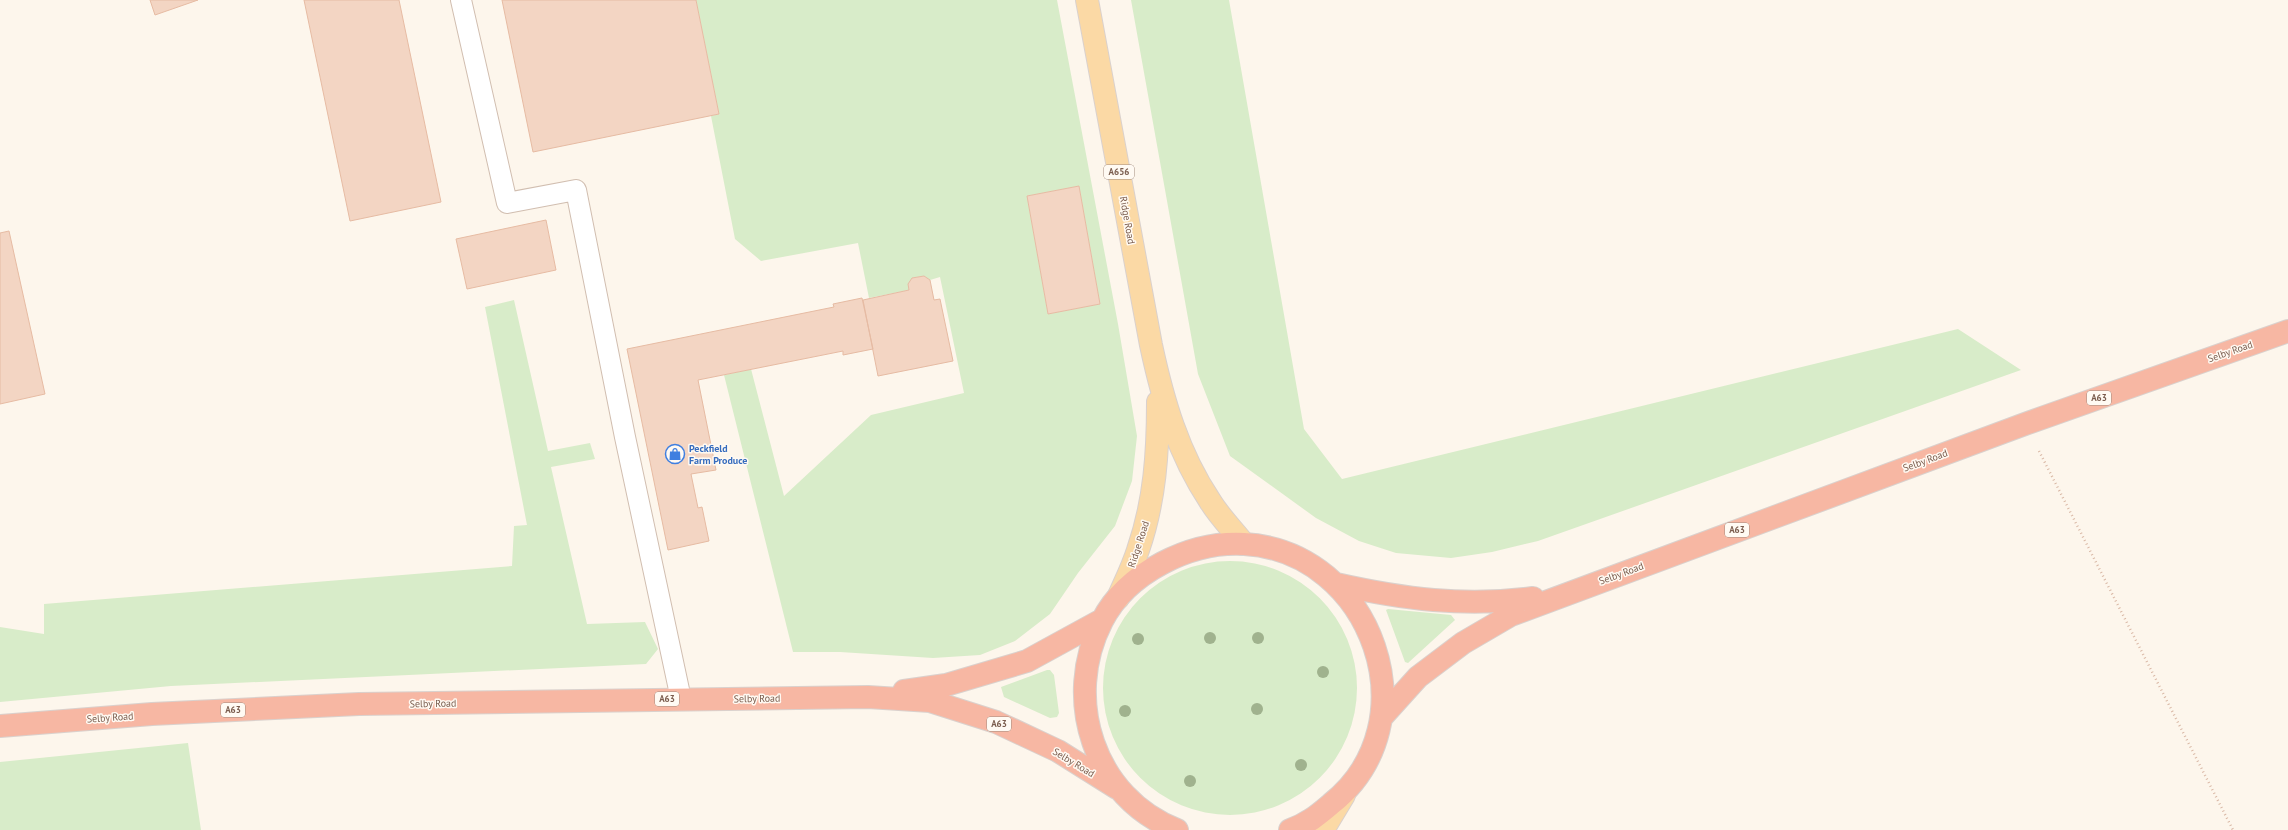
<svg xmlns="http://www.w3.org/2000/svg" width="2288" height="830" viewBox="0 0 2288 830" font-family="'PT Sans',sans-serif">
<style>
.green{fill:#d8ecc9;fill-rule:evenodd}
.building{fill:#f3d5c3;stroke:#e6bba3}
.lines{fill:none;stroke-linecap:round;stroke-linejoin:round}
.lane-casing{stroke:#d1beb0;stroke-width:22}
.primary-casing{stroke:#dad1cd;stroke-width:24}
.highway-casing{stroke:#dad1cd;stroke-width:24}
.path{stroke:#d9b8a5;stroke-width:2.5;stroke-dasharray:1 3;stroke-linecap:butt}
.lane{stroke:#fff;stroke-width:20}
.primary{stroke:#fbd9a5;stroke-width:22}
.highway{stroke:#f7b7a3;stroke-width:22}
.tree{fill:#a0b28e}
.labels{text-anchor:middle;stroke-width:3;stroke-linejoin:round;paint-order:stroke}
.shield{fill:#fffaf3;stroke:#a28b7f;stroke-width:1}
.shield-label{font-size:9px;font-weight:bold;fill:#7a5c4d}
.street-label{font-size:10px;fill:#7a5c4d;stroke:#fffaf3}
.shop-label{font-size:10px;font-weight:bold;fill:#366cbe;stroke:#fffaf3;text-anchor:start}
</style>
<rect width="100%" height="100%" fill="#fdf6ec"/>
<path class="green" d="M696 0H1057L1118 324 1137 436 1132 481 1115 526 1078 573 1050 614 1015 641 980 655 933 658 840 652H793L724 375 751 369 784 496 871 415 964 393 940 277 930 280 924 276 912 278 909 290 869 298 858 243 761 261 735 239 711 116 719 114ZM1079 186 1100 304 1048 314 1027 196Z
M1131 0H1229L1304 429 1342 479 1958 329 2021 370 1538 541 1492 552 1451 558 1396 553 1359 541 1316 518 1230 456 1198 374Z
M514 300 548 451 590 443 595 459 551 467 587 624 645 622 658 649 646 664 171 686 0 702V627L44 634V604L512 566 514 526 527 525 485 307Z
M1103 688a127 127 0 1 1 254 0a127 127 0 1 1-254 0Z
M1388 609 1451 615 1455 620 1408 663 1405 662 1386 610Z
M1047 670H1050L1054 675 1059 713 1057 717 1050 718 1004 697 1001 687Z
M188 743 201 830H0V762Z"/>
<path class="building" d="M150 0H198L155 15Z
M304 0H399L441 202 350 221Z
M502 0H696L719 114 533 152Z
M1079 186 1100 304 1048 314 1027 196Z
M546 220 556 270 467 289 456 239Z
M9 231 45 394 0 404V233Z
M924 276 930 280 934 300 940 299 953 361 878 376 863 300 909 290 908 284 912 278Z
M862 298 873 349 843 355V351L698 380 716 470 691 474 698 508 702 507 709 541 668 550 627 349 834 307 833 304Z"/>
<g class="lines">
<defs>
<path id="lane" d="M461 0 507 203 576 190 625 437 681 699"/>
<path id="primary" d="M1087 0 1151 345C1163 401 1178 453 1210 501 1219 516 1233 530 1244 544
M1118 598C1125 582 1133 566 1138 550 1155 501 1158 452 1158 402
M1323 830 1344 795"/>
<path id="highway" d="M1336 584C1403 599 1464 607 1533 598
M904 691 946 685 1027 661 1102 620
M1381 718 1418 677 1463 643 1511 615 2025 424 2288 331
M0 726 152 714 359 704 868 697 930 701 996 722 1058 751 1117 788
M1177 830C1094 798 1062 699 1102 621 1127 572 1191 541 1244 544 1373 551 1433 723 1331 804 1317 816 1307 824 1290 830"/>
</defs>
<use href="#lane" class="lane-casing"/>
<use href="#primary" class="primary-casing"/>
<use href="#highway" class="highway-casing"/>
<path class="path" d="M2039 451 2233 830"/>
<use href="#lane" class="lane"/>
<use href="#primary" class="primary"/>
<use href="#highway" class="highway"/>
</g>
<g class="tree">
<circle cx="1210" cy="638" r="6"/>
<circle cx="1258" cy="638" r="6"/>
<circle cx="1138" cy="639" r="6"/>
<circle cx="1323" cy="672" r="6"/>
<circle cx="1257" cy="709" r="6"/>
<circle cx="1125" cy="711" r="6"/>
<circle cx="1301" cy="765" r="6"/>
<circle cx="1190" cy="781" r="6"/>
</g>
<defs>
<symbol id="shop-ring" viewBox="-11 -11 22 22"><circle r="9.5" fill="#fffaf3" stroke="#3f7fe0" stroke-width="1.5"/><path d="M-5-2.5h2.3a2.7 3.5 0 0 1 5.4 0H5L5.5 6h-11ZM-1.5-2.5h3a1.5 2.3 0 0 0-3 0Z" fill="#3f7fe0"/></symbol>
</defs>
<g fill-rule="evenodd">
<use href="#shop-ring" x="664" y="443" width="22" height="22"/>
</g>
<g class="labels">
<g class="shield">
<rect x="1104" y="165" width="30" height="14" rx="3"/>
<rect x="2087" y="391" width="24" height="14" rx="3"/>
<rect x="1725" y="523" width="24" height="14" rx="3"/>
<rect x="655" y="692" width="24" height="14" rx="3"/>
<rect x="221" y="703" width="24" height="14" rx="3"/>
<rect x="987" y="717" width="24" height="14" rx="3"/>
</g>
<g class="shield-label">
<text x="1119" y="175">A656</text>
<text x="2099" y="401">A63</text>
<text x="1737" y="533">A63</text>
<text x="667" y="702">A63</text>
<text x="233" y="713">A63</text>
<text x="999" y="727">A63</text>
</g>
<g class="street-label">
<text transform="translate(1128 220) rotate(80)" y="4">Ridge Road</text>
<text transform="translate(2230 351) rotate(-19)" y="4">Selby Road</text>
<text transform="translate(1925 460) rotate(-20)" y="4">Selby Road</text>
<text transform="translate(1138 544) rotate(-72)" y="4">Ridge Road</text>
<text transform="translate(1621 573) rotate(-20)" y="4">Selby Road</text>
<text transform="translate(757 698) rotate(-1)" y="4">Selby Road</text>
<text transform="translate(433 703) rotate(-1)" y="4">Selby Road</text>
<text transform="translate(110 717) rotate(-4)" y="4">Selby Road</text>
<text transform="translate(1074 762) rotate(31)" y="4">Selby Road</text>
</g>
<g class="shop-label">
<text x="689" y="452">Peckfield<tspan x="689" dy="12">Farm Produce</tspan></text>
</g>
</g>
</svg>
